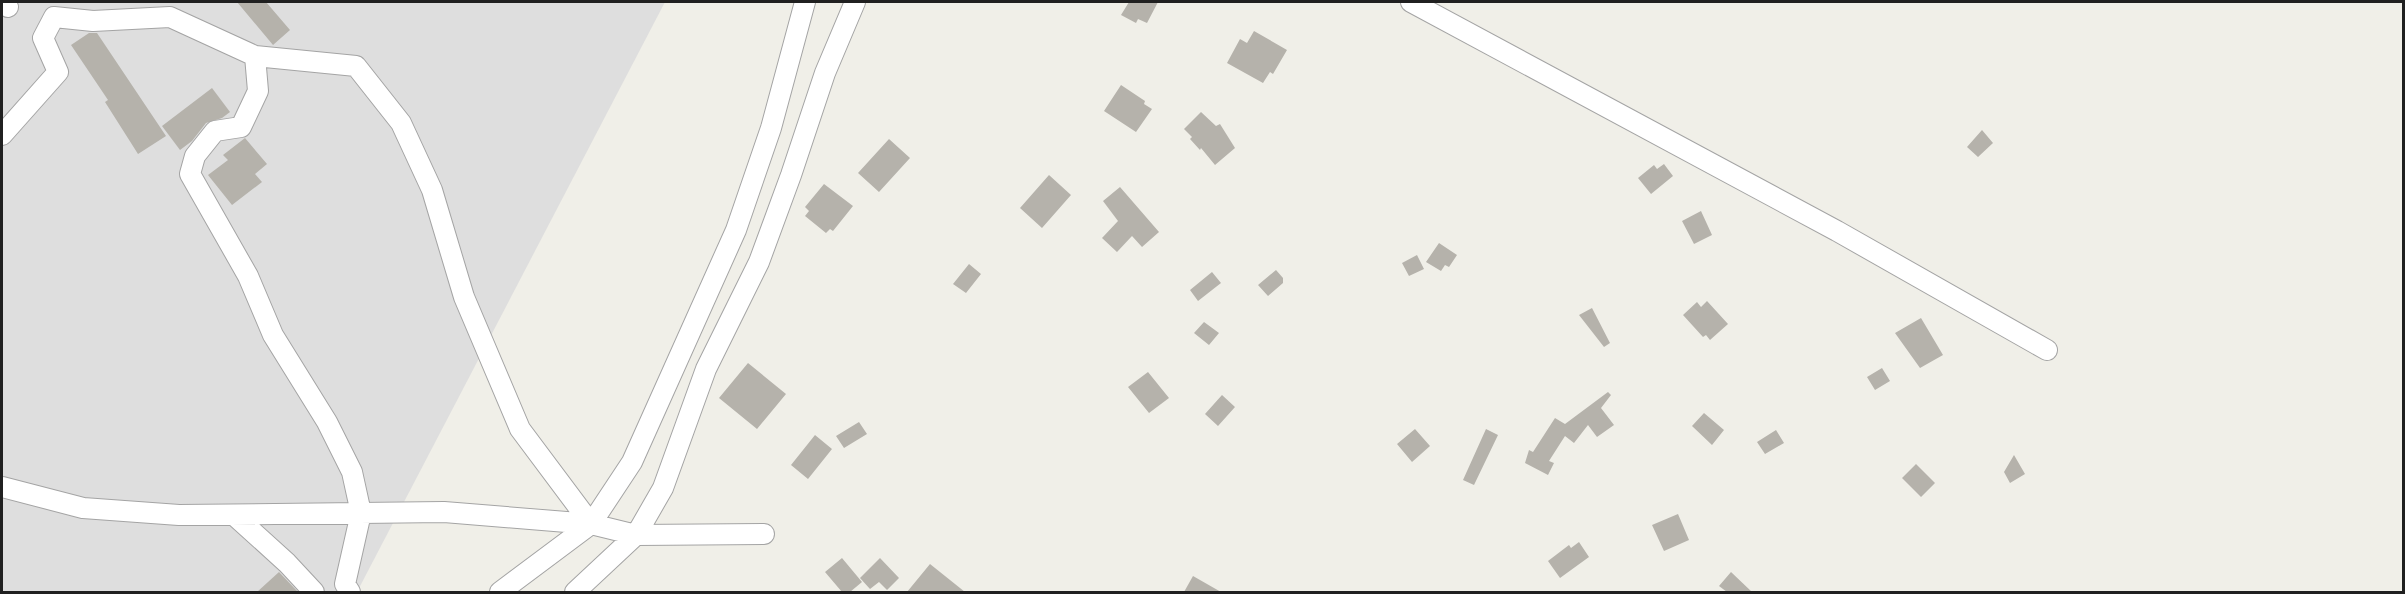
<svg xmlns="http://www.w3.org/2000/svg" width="2405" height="594" viewBox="0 0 2405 594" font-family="Rubik,sans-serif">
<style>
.residential{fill:#dedede}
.building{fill:#b5b2ab}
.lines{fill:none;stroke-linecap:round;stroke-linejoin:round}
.street-casing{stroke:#a4a4a4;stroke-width:22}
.street{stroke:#fff;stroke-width:20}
</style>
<rect width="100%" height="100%" fill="#f0efe8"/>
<path class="residential" d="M2 2H665L357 592H2Z"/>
<path class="building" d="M237 2H266L290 30 273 45Z
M1129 2H1158L1147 23 1138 19 1136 23 1121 15Z
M1254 31 1287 50 1273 74 1270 72 1263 83 1227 63 1240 39 1247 43Z
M89 33H97L166 136 138 154 105 102 108 100 71 45Z
M1121 85 1145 101 1144 104 1152 109 1136 132 1104 111Z
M212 88 230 112 222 118 206 123 192 141 180 150 162 126Z
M1201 112 1216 126 1220 124 1235 148 1215 165 1201 148 1200 150 1190 139 1192 137 1184 129Z
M1982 130 1993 143 1978 157 1967 147Z
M245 138 267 164 255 174 262 182 232 205 208 175 228 160 223 155Z
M889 139 910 158 879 192 858 173Z
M1664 164 1673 176 1651 194 1638 178 1654 165 1657 169Z
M1049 175 1071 195 1042 228 1020 208Z
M824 184 853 206 833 231 830 229 826 233 805 216 809 211 805 207Z
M1120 187 1159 232 1142 247 1132 236 1117 252 1102 238 1118 221 1103 201Z
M1701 211 1712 235 1694 244 1682 221Z
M1439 243 1457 255 1449 267 1445 265 1441 271 1426 262Z
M1417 255 1424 269 1409 276 1402 263Z
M969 264 981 274 966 293 953 284Z
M1276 270 1283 278V283L1268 296 1258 285Z
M1212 272 1221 283 1198 301 1190 290Z
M1707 301 1728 324 1710 340 1706 335 1703 337 1683 315 1697 302 1701 307Z
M1592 308 1610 343 1604 347 1579 315Z
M1921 318 1943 355 1920 368 1895 333Z
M1204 322 1219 333 1209 345 1194 333Z
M748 363 786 394 757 429 719 398Z
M1882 368 1890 381 1875 390 1867 377Z
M1148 372 1169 398 1149 413 1128 387Z
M1608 392 1611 395 1601 408 1614 425 1597 437 1588 425 1574 443 1565 436 1549 461 1554 463 1548 475 1525 463 1529 450 1533 452 1555 418 1565 424Z
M1222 395 1235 407 1218 426 1205 414Z
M1704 413 1724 430 1712 445 1692 426Z
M859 422 867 434 844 448 836 436Z
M1415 429 1430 446 1412 462 1397 444Z
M1486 429 1498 435 1474 485 1463 480Z
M1776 430 1784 443 1765 454 1757 442Z
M815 435 832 449 808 479 791 465Z
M2014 455 2025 474 2010 483 2004 472Z
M1916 464 1935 483 1921 497 1902 478Z
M1678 514 1689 540 1664 551 1652 525Z
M1579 542 1589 557 1560 578 1548 561 1569 545 1571 548Z
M842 558 862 582 850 592H842L825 572Z
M880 558 899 578 887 590 879 582 870 589 860 578Z
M930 564 965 592H907Z
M279 572 298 592H257Z
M1731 572 1752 592H1727L1719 586Z
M1193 576 1221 592H1184Z"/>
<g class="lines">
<defs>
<path id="street" d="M1411 2 1837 231 2047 350
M2 3 8 7
M255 56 258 91 241 127 215 131 195 156 190 174 248 276 273 335 327 422 352 472 361 513 345 584 350 592
M2 135 58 72 43 38 54 17 93 21 170 17 255 56 356 66 401 123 432 190 464 297 520 429 591 524
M2 487 83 508 179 515 444 512 591 524 636 535 764 534
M234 515 287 563 314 592
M500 592 591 524 632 462 736 230 771 128 805 2
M575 592 636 535 663 488 706 369 759 262 791 175 825 73 855 2"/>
</defs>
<use href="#street" class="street-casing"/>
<use href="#street" class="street"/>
</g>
<rect width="2405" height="594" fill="none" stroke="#202020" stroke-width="6"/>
</svg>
